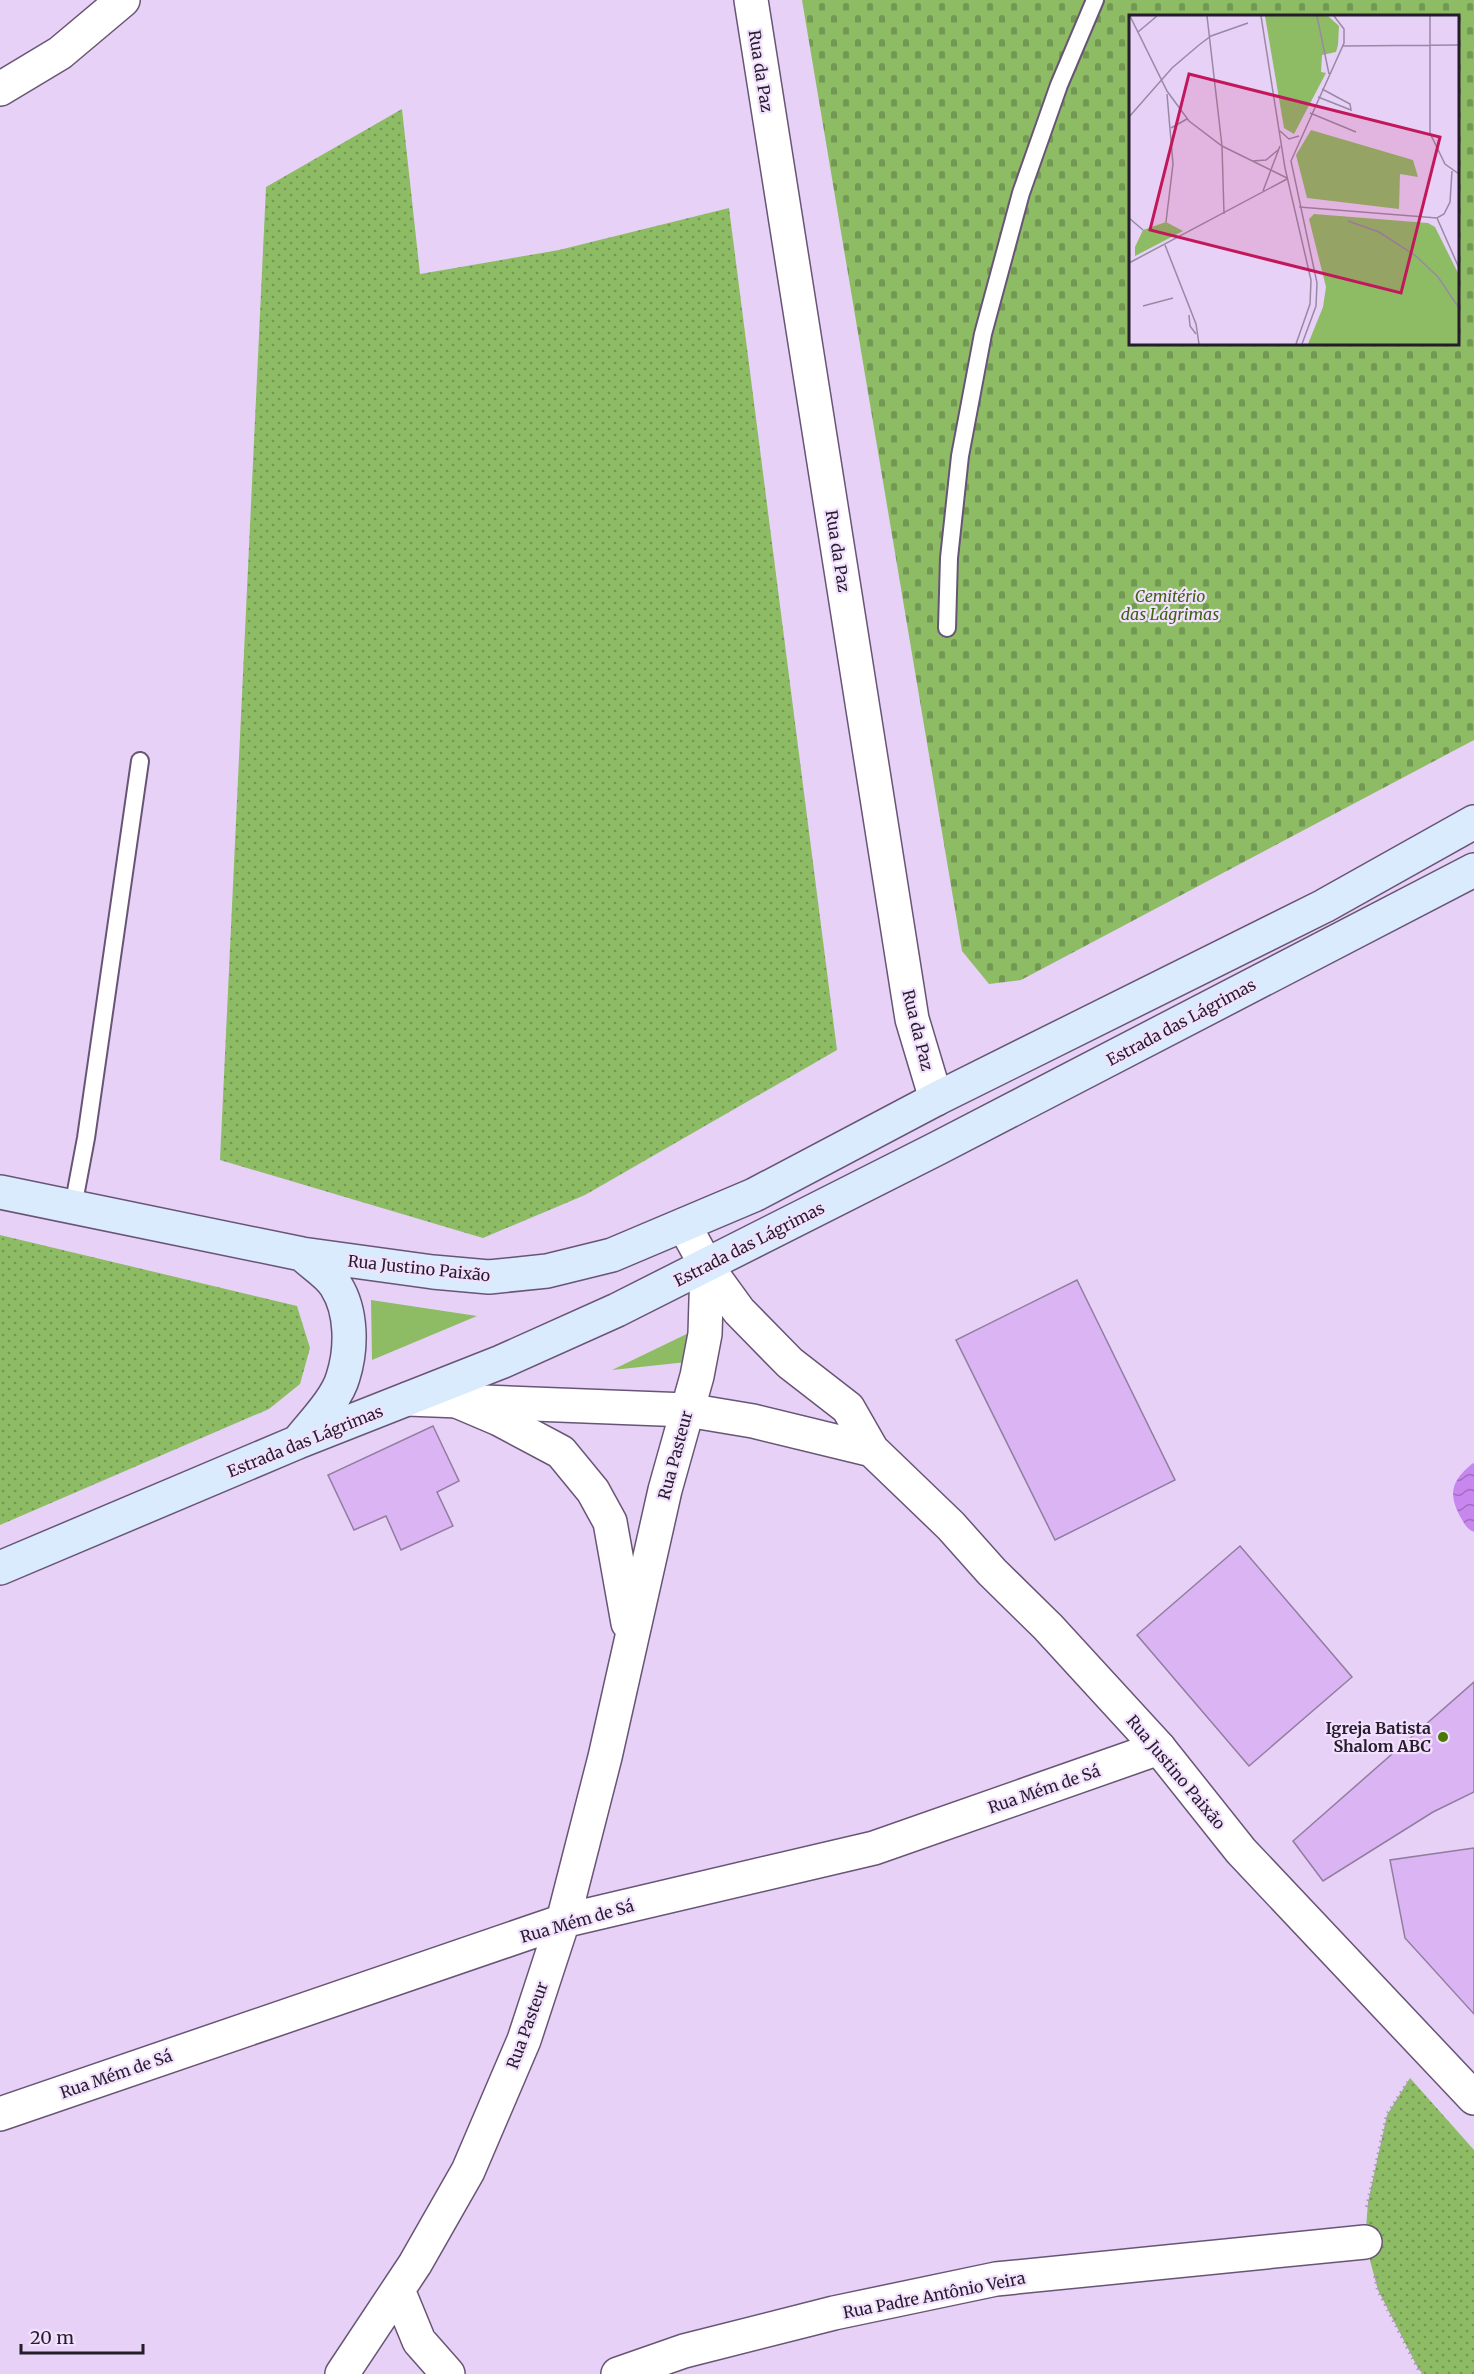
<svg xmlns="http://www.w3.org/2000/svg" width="1474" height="2374" viewBox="0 0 1474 2374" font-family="Merriweather,serif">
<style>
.grass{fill:#8dbc65}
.cemetery{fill:url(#cemetery-stones);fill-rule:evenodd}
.park{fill:url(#park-dots)}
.water{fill:url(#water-waves)}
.building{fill:#dbb4f4;stroke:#917d9f;stroke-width:1.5}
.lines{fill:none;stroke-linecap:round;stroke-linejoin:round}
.service-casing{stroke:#685575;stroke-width:20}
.minor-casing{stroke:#685575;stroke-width:36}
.tertiary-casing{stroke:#685575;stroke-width:36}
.secondary-casing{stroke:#685575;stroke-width:36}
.path{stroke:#a998b5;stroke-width:4;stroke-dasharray:1.5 4.5;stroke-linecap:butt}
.service{stroke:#fff;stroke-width:16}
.minor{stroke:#fff;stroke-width:33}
.tertiary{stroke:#fff;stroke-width:33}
.secondary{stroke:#daebfe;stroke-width:33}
.poi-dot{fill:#487902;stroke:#f2e0fe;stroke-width:2}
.labels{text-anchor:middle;stroke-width:4.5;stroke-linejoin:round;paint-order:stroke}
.street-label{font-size:16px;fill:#251d2a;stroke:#f2e0fe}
.park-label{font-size:16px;font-style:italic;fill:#3c6211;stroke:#f2e0fe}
.poi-label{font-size:16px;font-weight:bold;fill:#251d2a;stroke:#f2e0fe;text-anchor:end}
.inset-road{fill:none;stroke:#9989a4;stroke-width:1.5}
.view{fill:#c2185b;fill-opacity:0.15;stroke:#c2185b;stroke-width:3}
.inset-edge{fill:none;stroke:#251d2a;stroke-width:3}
</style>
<defs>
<pattern id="cemetery-stones" width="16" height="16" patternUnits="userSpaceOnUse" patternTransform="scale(1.5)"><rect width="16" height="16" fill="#8dbc65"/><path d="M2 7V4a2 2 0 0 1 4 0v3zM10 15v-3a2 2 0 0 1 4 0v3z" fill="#739853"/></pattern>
<pattern id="park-dots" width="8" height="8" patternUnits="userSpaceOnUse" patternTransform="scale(1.5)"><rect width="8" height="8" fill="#8dbc65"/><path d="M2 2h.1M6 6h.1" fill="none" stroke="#739853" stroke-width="1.8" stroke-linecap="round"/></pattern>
<pattern id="water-waves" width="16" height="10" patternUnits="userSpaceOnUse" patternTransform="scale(1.5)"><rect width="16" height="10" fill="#c886ef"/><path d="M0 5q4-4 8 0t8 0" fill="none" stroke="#a26dc2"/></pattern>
</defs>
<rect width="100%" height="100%" fill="#e7d1f6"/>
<path class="grass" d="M371 1300 477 1316 372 1360Z
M695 1330 687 1362 612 1370Z"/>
<path class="cemetery" d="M802 0H1474V740L1021 980 989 984 962 951ZM1130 16H1458V344H1130Z"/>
<path class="park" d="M402 109 420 274 559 250 729 208 837 1050 585 1195 483 1238 220 1160 266 187Z
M0 1235 297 1306 310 1348 300 1384 269 1409 0 1525Z
M1410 2078 1474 2150V2374H1424L1419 2370 1378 2290 1365 2242 1368 2202 1387 2115Z"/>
<path class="water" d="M1473 1463 1474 1464V1532C1467 1529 1465 1525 1461 1518 1447 1493 1452 1480 1473 1463Z"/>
<path class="building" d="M1077 1280 1175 1480 1055 1540 956 1340Z
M433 1426 459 1481 437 1492 453 1526 401 1550 386 1516 354 1530 328 1475Z
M1240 1546 1352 1677 1249 1766 1137 1635Z
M1474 1682V1792L1433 1812 1323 1881 1293 1841Z
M1474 1848V2014L1405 1938 1390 1860Z"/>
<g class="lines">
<defs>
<path id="service" d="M947 628 949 558 960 456 983 334 1021 193 1059 85 1095 0
M73 1207 86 1138 140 761"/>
<path id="minor" d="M751 0 912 1019 936 1099
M0 89 60 53 123 0
M459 1402 499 1419 561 1452 593 1491 610 1522 628 1623
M0 2114 563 1921 874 1848 1159 1748
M398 2290 419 2341 448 2374
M342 2374 415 2264 468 2171 524 2040 563 1921 605 1757 665 1490 697 1376 705 1334 707 1267
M618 2374 684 2351 834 2313 996 2279 1365 2242"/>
<path id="tertiary" d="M684 1225 707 1267 739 1311 790 1363 848 1408 872 1450 951 1526 992 1572 1048 1627 1159 1748 1241 1851 1474 2098
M408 1399 687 1410 753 1421 872 1450"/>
<path id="secondary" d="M0 1192 302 1254 433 1272 489 1277 547 1271 612 1255 754 1195 936 1099 1324 906 1474 822
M298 1442C312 1424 337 1399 343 1377 352 1349 352 1311 336 1286 329 1274 312 1264 302 1254
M0 1568 298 1442 501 1362 617 1310 938 1148 1474 870"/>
</defs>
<use href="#service" class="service-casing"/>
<use href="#minor" class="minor-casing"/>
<use href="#tertiary" class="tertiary-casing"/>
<use href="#secondary" class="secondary-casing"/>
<path class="path" d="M1367 2207 1387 2115 1408 2082
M1375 2276 1378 2290 1419 2370 1424 2374"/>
<use href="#service" class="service"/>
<use href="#minor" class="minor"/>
<use href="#tertiary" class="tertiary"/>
<use href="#secondary" class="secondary"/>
</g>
<circle class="poi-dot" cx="1443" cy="1737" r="6"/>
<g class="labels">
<g class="street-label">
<text transform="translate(761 71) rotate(81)" y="6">Rua da Paz</text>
<text transform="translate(838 551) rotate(81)" y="6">Rua da Paz</text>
<text transform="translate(1181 1022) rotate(-28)" y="6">Estrada das Lágrimas</text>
<text transform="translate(918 1030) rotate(76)" y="6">Rua da Paz</text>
<text transform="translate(749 1244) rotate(-27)" y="6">Estrada das Lágrimas</text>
<text transform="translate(419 1268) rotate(6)" y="6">Rua Justino Paixão</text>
<text transform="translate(305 1441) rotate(-22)" y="6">Estrada das Lágrimas</text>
<text transform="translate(675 1455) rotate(-75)" y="6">Rua Pasteur</text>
<text transform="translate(1176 1772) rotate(50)" y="6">Rua Justino Paixão</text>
<text transform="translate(1044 1789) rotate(-19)" y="6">Rua Mém de Sá</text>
<text transform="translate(577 1921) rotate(-16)" y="6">Rua Mém de Sá</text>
<text transform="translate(527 2025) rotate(-70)" y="6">Rua Pasteur</text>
<text transform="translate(116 2074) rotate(-19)" y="6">Rua Mém de Sá</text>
<text transform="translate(934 2295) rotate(-11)" y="6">Rua Padre Antônio Veira</text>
</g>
<g class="park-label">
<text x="1170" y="602">Cemitério<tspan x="1170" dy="18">das Lágrimas</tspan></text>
</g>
<g class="poi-label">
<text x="1431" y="1734">Igreja Batista<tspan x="1431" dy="18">Shalom ABC</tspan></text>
</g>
</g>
<g transform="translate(1129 15)">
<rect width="330" height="330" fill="#e7d1f6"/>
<path d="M185 199 299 208 306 212 330 260V329H179L194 292 197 272 180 204Z" fill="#8dbc65"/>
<path d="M136 1H199L210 11 209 30 207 37 193 40 192 57 197 58 165 119 155 113ZM182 115 284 145 289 162 271 159 270 194 178 183 167 140ZM37 207 54 216 6 241V232L14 215Z" fill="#8dbc65"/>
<path class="inset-road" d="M1 1 38 76 60 106 93 131 158 163M78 1 93 131 95 199M132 1 156 153 182 265 181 289 167 329M188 1 200 59M301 1V118L316 149 330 159M9 17 28 1M213 31 330 30M189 82 222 95 221 89 193 74M181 98 227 117M0 102 43 53 70 30 82 21 119 8M42 113 58 104M151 116 160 124 170 121M123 146 137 145 149 135M134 176 151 131M170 192 308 203 315 199 321 187 323 156M0 203 14 215M308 203 330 253M219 206 250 217 287 241 309 262 330 293M37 207 44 149 38 79M36 230 67 309 70 329M0 248 158 164M14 291 44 283M60 300 61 311 67 319M173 329 187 291 188 268 162 146 215 28V14L205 1"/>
<path class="view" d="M60 59 311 122 272 278 21 215Z"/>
<rect width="330" height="330" class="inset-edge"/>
</g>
<path d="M21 2344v9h122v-9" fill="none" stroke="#251d2a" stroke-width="3"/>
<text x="30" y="2344" font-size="18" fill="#251d2a" stroke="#f2e0fe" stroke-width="4.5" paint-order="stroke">20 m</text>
</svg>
